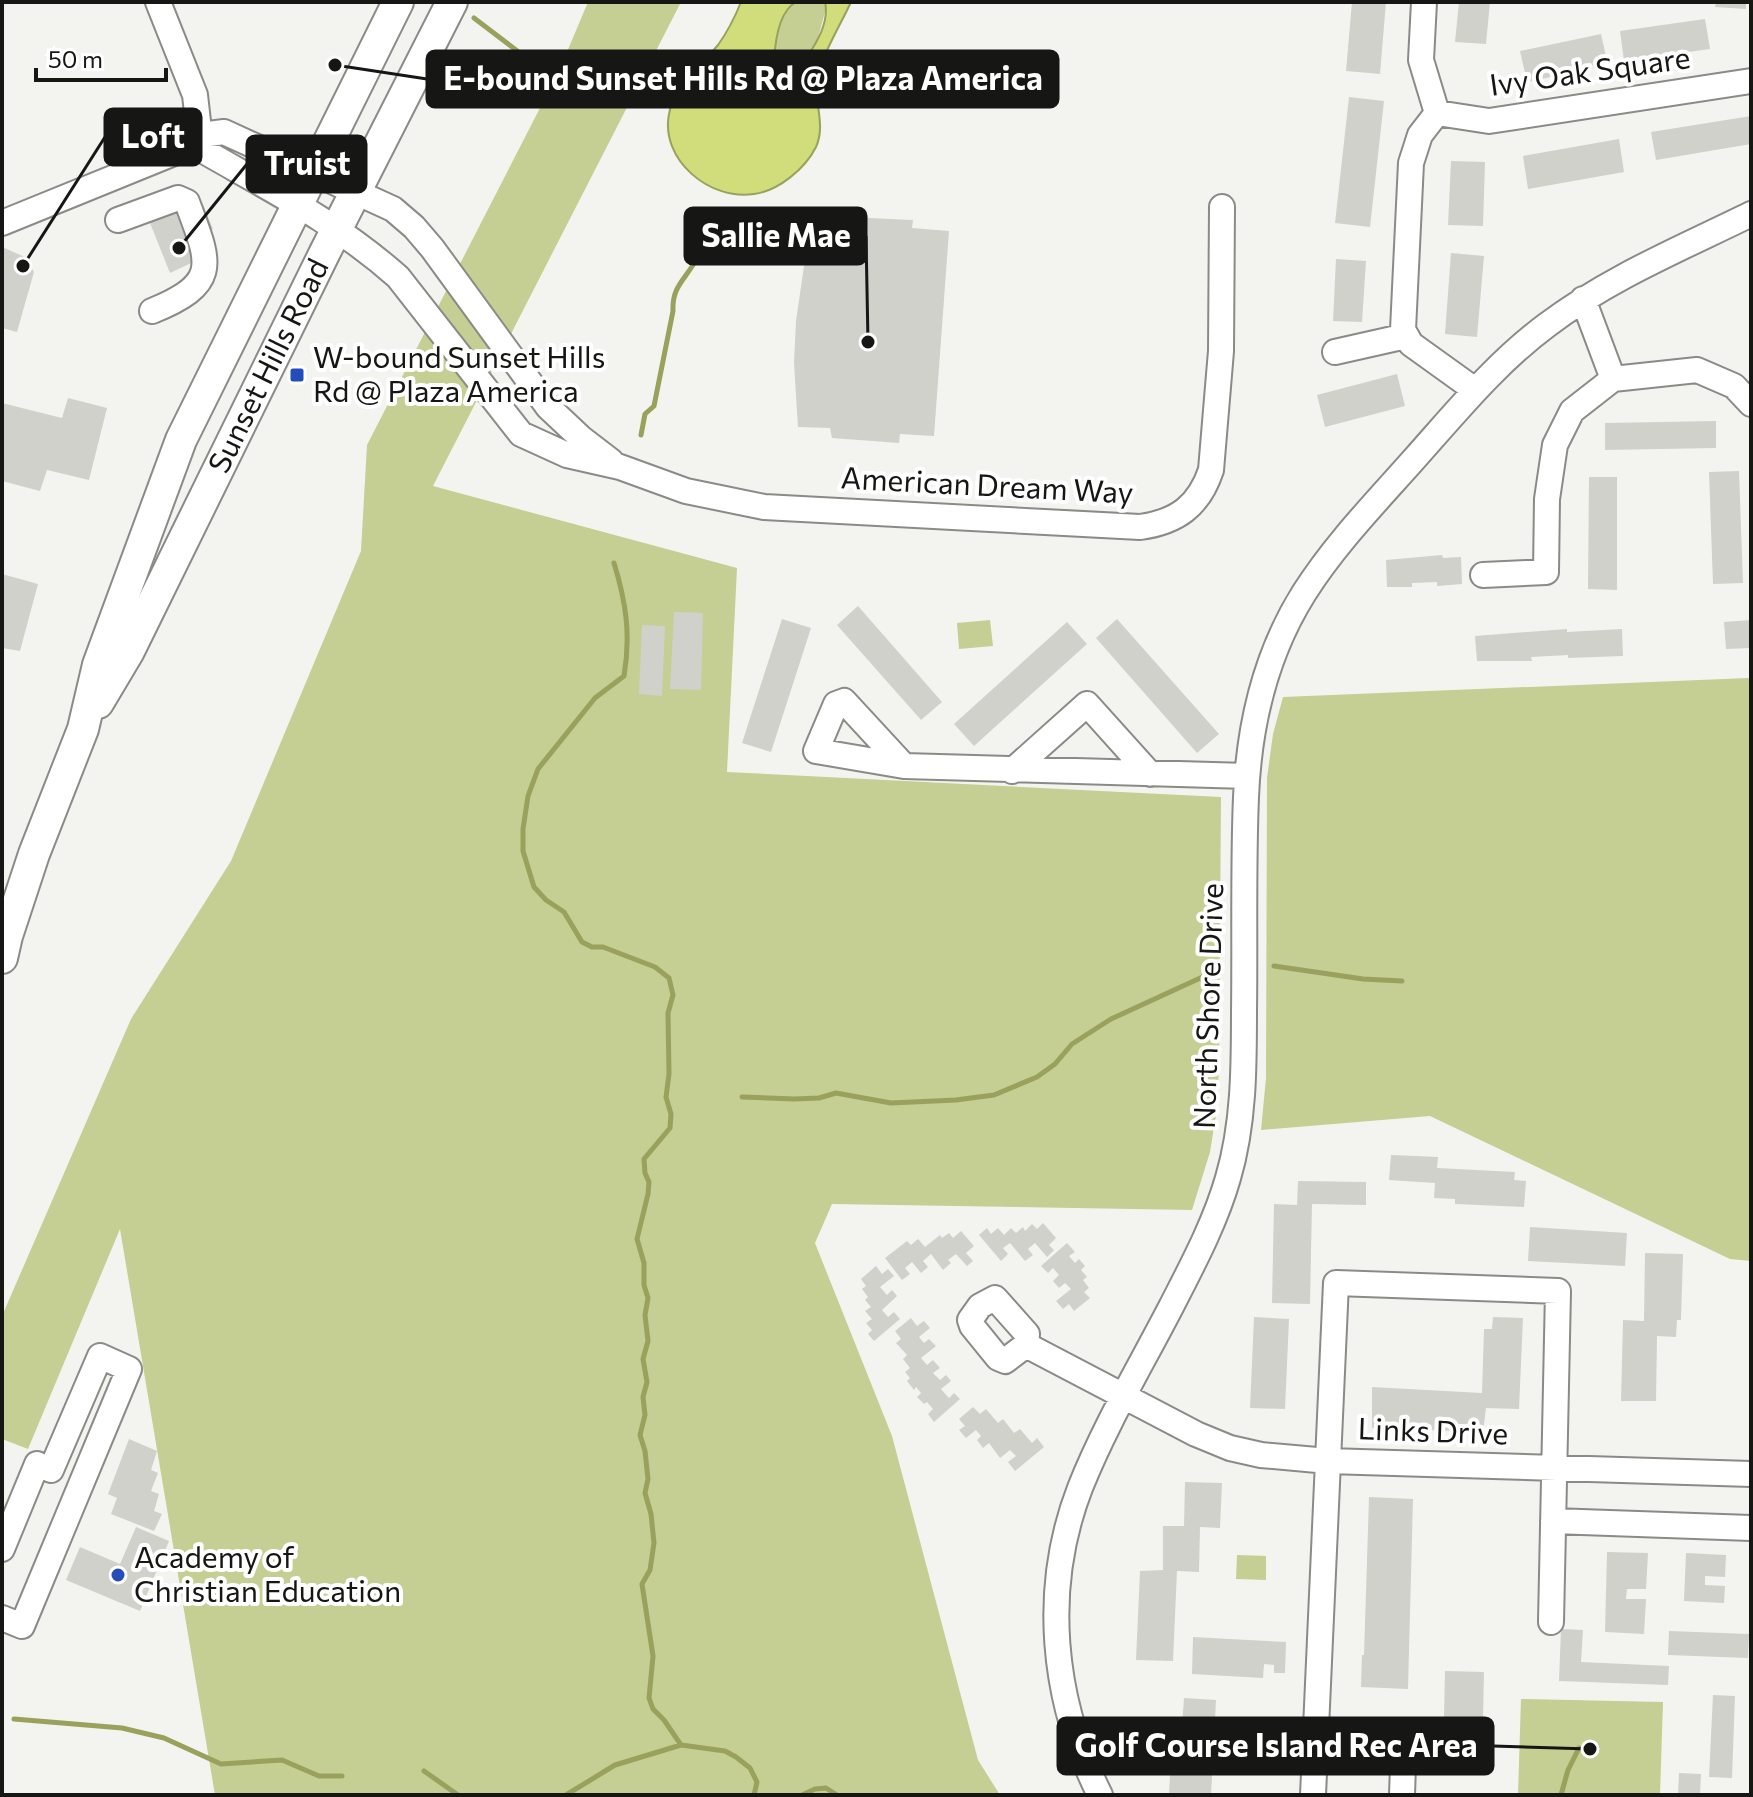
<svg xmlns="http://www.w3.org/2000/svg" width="1753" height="1797" viewBox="0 0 1753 1797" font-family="Commissioner,sans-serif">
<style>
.green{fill:#c5ce93}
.water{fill:#d1dd7b;stroke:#99a15c;stroke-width:2}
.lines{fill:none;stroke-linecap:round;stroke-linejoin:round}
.stream{stroke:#99a15c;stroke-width:5}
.building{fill:#d0d1cb}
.minor-casing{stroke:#8a8b86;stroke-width:28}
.major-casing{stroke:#8a8b86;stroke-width:34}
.minor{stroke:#fff;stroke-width:24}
.major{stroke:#fff;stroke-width:30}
.poi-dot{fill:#254cbb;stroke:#fff;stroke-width:3}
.labels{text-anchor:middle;stroke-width:8;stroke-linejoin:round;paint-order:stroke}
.street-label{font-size:30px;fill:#161614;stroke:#fff}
.poi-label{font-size:30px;fill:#161614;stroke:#fff;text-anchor:start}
.leader{fill:none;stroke:#161614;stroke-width:3}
.callout-dot{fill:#161614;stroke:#fff;stroke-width:3}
.callout{fill:#161614;stroke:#161614;stroke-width:3}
.callout-label{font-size:32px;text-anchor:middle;font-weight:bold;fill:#fff}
</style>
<rect width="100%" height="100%" fill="#f3f4ef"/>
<path class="green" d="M588 2H681L433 486 737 568 727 772 1221 797 1219 1070 1216 1115 1210 1152 1192 1210 832 1204 815 1243 892 1436 978 1760 1000 1795H215L120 1229 28 1449 2 1439V1316L131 1019 231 861 361 551 367 445 559 71Z
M796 2H825L827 5 816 45 803 62 796 77 790 78 774 61C775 42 778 12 796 2Z
M990 620 993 646 959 649 957 623Z
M1748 678 1751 680V1261L1730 1259 1430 1116 1261 1130 1266 1078 1267 778 1273 734 1283 697Z
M1237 1555 1266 1556V1580L1236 1579Z
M1521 1699 1663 1702 1660 1795H1518Z"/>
<path class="water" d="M741 2H796C778 12 775 42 774 61L790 78 796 76C807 54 831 29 825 2H851C840 26 821 56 817 81 814 103 826 125 816 147 805 169 778 191 754 194 710 201 660 160 669 114 674 85 701 66 718 45 728 31 735 17 741 2Z"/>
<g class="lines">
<path class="stream" d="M474 18 550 76
M641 435 645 414 654 406 673 311C672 289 682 282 693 265 699 255 703 241 708 230
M614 563C626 602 631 635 624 676L595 698 538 769 528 796 523 829V851L534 887 546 900 564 912 582 942 592 947H603L655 967 669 978 673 995 668 1013 669 1074 666 1097 671 1114 670 1128 644 1159 645 1173 649 1182 648 1194 637 1239 644 1263V1285L648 1298 645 1315 648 1341 643 1359 647 1382 643 1397 645 1415 640 1435 645 1451 648 1479 645 1493 651 1514 654 1543 650 1570 642 1584 653 1656 649 1698 653 1709 664 1720 681 1745
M1274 966 1363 979 1402 981
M742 1097 794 1099 819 1098 836 1093 891 1103 956 1100 994 1095 1037 1077 1055 1064 1072 1044 1111 1019 1209 974
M14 1719 122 1728 164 1738 221 1764 282 1760 319 1776H342
M424 1771 458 1795
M566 1795 615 1765 681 1745 725 1751 736 1757 750 1768 757 1782 754 1795
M802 1795 815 1789 826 1788 837 1795
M1561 1795 1568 1770 1579 1748"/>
</g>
<path class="building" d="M1352 2H1386L1380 74 1346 71Z
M1459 2H1490L1486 44 1455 42Z
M1716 2H1746V9L1715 7Z
M1705 19 1710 49 1624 61 1620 31Z
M1601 34 1608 65 1527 82 1520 51Z
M1349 97 1384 101 1370 227 1335 223Z
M1751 116V144L1656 160 1651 132Z
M1619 139 1624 172 1528 189 1523 156Z
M1451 161 1485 162 1483 226 1448 225Z
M202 202 213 229 194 237 202 258 170 273 150 223Z
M846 217 913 220 912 228 949 231 934 436 900 434 899 443 832 438 830 428 798 427 794 363 796 321 810 225 843 227Z
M2 247 25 257 34 272 17 332 2 328Z
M1451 253 1484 256 1477 337 1445 334Z
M1336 259 1366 261 1362 322 1333 321Z
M1397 374 1405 406 1325 427 1317 395Z
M68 398 107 408 89 480 47 470 40 491 2 481V403L62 418Z
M1716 421V448L1605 450V423Z
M1739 471 1743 583 1713 584 1709 472Z
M1589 477H1617V590L1588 589Z
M1442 555 1443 558 1461 557 1462 584 1437 586V582L1412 583V587H1387L1386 560Z
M2 574 38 584 20 651 2 648Z
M858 606 942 702 921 720 837 625Z
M674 612 703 613 701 690 670 689Z
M782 619 811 628 771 752 742 743Z
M1117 619 1219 734 1197 753 1096 638Z
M1751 620V648L1726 649 1724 622Z
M1067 622 1087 644 974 746 954 724Z
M642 625 665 626 662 696 639 694Z
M1567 629V632L1622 629 1623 656 1568 658V655L1531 657 1532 661H1477L1475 636Z
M1391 1155 1438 1157 1437 1168 1515 1172 1514 1180 1526 1181 1524 1207 1455 1204V1199L1434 1198 1435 1183 1389 1180Z
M1298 1181 1366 1182V1205L1312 1204 1310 1304 1272 1303 1274 1204 1297 1205Z
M1043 1223 1056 1238 1049 1245 1054 1250 1047 1257 1035 1243 1028 1249 1033 1255 1025 1261 1010 1243 1003 1248 1008 1254 1001 1261 979 1235 987 1228 991 1234 998 1228 1004 1235 1011 1228 1016 1233 1023 1227 1025 1231 1032 1224 1037 1229Z
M1530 1227 1627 1233 1625 1266 1528 1261Z
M961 1231 974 1246 966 1253 973 1261 967 1266 956 1254 948 1260 951 1263 943 1270 931 1254 923 1261 928 1267 921 1273 912 1262 905 1268 910 1274 902 1280 885 1258 907 1241 911 1245 918 1239 925 1247 940 1235 942 1238 949 1233 953 1238Z
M1067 1243 1075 1252 1069 1256 1075 1263 1079 1259 1085 1266 1081 1270 1087 1277 1083 1280 1089 1288 1084 1292 1090 1298 1074 1311 1069 1304 1063 1309 1056 1301 1071 1289 1065 1283 1059 1288 1053 1281 1059 1275 1053 1268 1048 1273 1041 1266Z
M1645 1253 1683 1254 1681 1320H1677L1676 1337 1657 1336 1656 1401H1621L1623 1320 1644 1321Z
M876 1266 882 1274 888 1269 894 1276 880 1287 887 1295 892 1290 897 1296 882 1310 888 1317 894 1312 900 1319 874 1341 868 1334 872 1330 866 1323 872 1319 865 1311 871 1307 865 1300 868 1297 862 1289 866 1286 861 1279Z
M1254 1317 1289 1319 1285 1409 1250 1408Z
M1493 1317 1523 1318 1519 1409 1486 1408 1483 1432 1372 1428V1387L1482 1393 1484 1329H1492Z
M911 1318 917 1326 924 1321 930 1328 919 1337 924 1343 929 1339 936 1346 921 1358 927 1365 933 1360 940 1368 933 1373 940 1380 946 1375 951 1381 941 1389 949 1398 954 1393 960 1399 934 1422 928 1414 933 1409 927 1402 924 1404 917 1397 921 1393 916 1387 914 1390 907 1381 910 1378 905 1372 910 1368 903 1359 907 1355 896 1343 901 1339 895 1331Z
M973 1407 980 1414 986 1409 998 1423 1003 1419 1014 1433 1020 1429 1032 1443 1037 1438 1044 1447 1015 1471 1008 1462 1016 1456 1010 1450 1000 1458 989 1443 983 1448 977 1440 981 1436 976 1430 966 1438 959 1430 965 1426 959 1419Z
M129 1439 157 1451 151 1470 158 1473 151 1491 159 1494 154 1511 162 1514 154 1531 111 1514 117 1498 108 1494Z
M1185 1482 1222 1483 1220 1528 1200 1527 1199 1572 1177 1571 1173 1661 1136 1660 1140 1571 1163 1570V1526H1184Z
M1369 1497 1413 1499 1408 1689 1361 1687 1362 1655H1364Z
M136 1527 169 1541 140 1611 66 1580 80 1547 120 1564Z
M1607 1552 1648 1553 1646 1589H1627L1626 1599H1646L1644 1634 1605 1632Z
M1686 1553 1726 1555 1725 1577 1705 1576V1585L1725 1586 1724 1603 1684 1601Z
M1561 1629 1583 1630 1581 1662 1669 1666 1668 1685 1559 1681Z
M1669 1631 1749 1634 1748 1658 1668 1655Z
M1193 1637 1286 1642 1285 1673H1274V1665L1264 1664 1263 1678 1192 1674Z
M1445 1671 1484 1672 1482 1762 1443 1761Z
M1713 1695 1735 1696 1732 1778 1709 1777Z
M1184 1698 1216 1700 1211 1795H1169L1170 1775H1175L1177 1743 1187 1744 1188 1726H1182Z
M1679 1773 1701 1774 1700 1795H1678Z"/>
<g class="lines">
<defs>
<path id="minor" d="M158 2 195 95 200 139 206 150
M1424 2 1421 60 1437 113 1420 135 1411 163 1403 330 1411 344 1475 390
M1437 113 1489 121 1751 81
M179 149 201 135 224 132 393 209 414 227 432 248 548 407 581 438 611 461
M118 220 178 198 187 202C209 262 222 283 152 311
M2 223 184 149 202 150C273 191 336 222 398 277L521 434 567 455 620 467 686 491 764 507 1140 527C1177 522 1199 506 1211 470L1221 351 1222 207
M1583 299 1613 379
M1335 352 1406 336
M1483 575 1546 572 1547 499 1555 445 1572 411 1613 379 1697 370 1734 386 1751 404
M904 766 844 701 836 704 816 751 904 766 1247 776
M1012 771 1087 704 1150 774
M995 1298 1027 1334 1026 1345 1005 1361 998 1358 972 1326 970 1320 980 1306Z
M1026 1345 1196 1434 1230 1448 1261 1455 1328 1461 1751 1474
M1553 1521 1751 1528
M2 1549 37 1464
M2 1618 22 1626 129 1369 100 1356 51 1470
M1316 1732 1404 1735 1402 1795
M1100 1795C1052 1700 1041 1589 1080 1488 1105 1425 1141 1365 1172 1305 1193 1264 1215 1223 1228 1178 1244 1124 1244 1067 1244 1011 1245 940 1243 868 1246 797 1249 725 1265 655 1304 593 1335 544 1377 501 1416 457 1457 411 1497 362 1547 325 1609 278 1682 248 1751 214
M1313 1795 1336 1283 1558 1291 1551 1622"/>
<g id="major">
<path id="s1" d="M98 703 129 651 325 252 452 2"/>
<path d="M2 958 7 936 34 854 83 729 98 665 181 440 398 2"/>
</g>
</defs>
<use href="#minor" class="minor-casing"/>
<use href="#major" class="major-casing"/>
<use href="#minor" class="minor"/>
<use href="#major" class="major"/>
</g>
<g class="poi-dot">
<rect x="289" y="367" width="16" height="16" rx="4"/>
<circle cx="118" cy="1575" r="8"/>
</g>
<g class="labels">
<g class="street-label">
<text transform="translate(1590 72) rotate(-8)" y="10">Ivy Oak Square</text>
<text dy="10" stroke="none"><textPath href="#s1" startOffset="378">Sunset Hills Road</textPath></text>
<text transform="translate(987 486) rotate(3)" y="10">American Dream Way</text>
<text transform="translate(1209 1006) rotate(-88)" y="10">North Shore Drive</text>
<text transform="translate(1433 1432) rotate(2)" y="10">Links Drive</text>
</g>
<g class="poi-label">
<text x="313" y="368">W-bound Sunset Hills<tspan x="313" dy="34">Rd @ Plaza America</tspan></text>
<text x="134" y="1568">Academy of<tspan x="134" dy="34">Christian Education</tspan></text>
</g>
</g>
<path class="leader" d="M335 65L427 79M23 266L105 137M179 248L247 164M868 342L866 236M1590 1749L1493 1746"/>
<g class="callout-dot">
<circle cx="335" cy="65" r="8"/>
<circle cx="23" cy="266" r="8"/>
<circle cx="179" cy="248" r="8"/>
<circle cx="868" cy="342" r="8"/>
<circle cx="1590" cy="1749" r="8"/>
</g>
<g class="callout">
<rect x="427" y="51" width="631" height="56" rx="8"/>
<rect x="105" y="109" width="96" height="56" rx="8"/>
<rect x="247" y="136" width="119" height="56" rx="8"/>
<rect x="685" y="208" width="181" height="56" rx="8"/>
<rect x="1058" y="1718" width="435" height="56" rx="8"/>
</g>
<g class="callout-label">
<text x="743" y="90">E-bound Sunset Hills Rd @ Plaza America</text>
<text x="153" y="148">Loft</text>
<text x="307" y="175">Truist</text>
<text x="776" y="247">Sallie Mae</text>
<text x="1276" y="1757">Golf Course Island Rec Area</text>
</g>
<rect width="1753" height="1797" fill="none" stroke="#161614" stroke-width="8"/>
<path d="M36 68v12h130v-12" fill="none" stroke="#161614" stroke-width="4"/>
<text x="48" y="68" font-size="24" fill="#161614" stroke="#ffffff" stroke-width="6" paint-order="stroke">50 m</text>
</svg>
